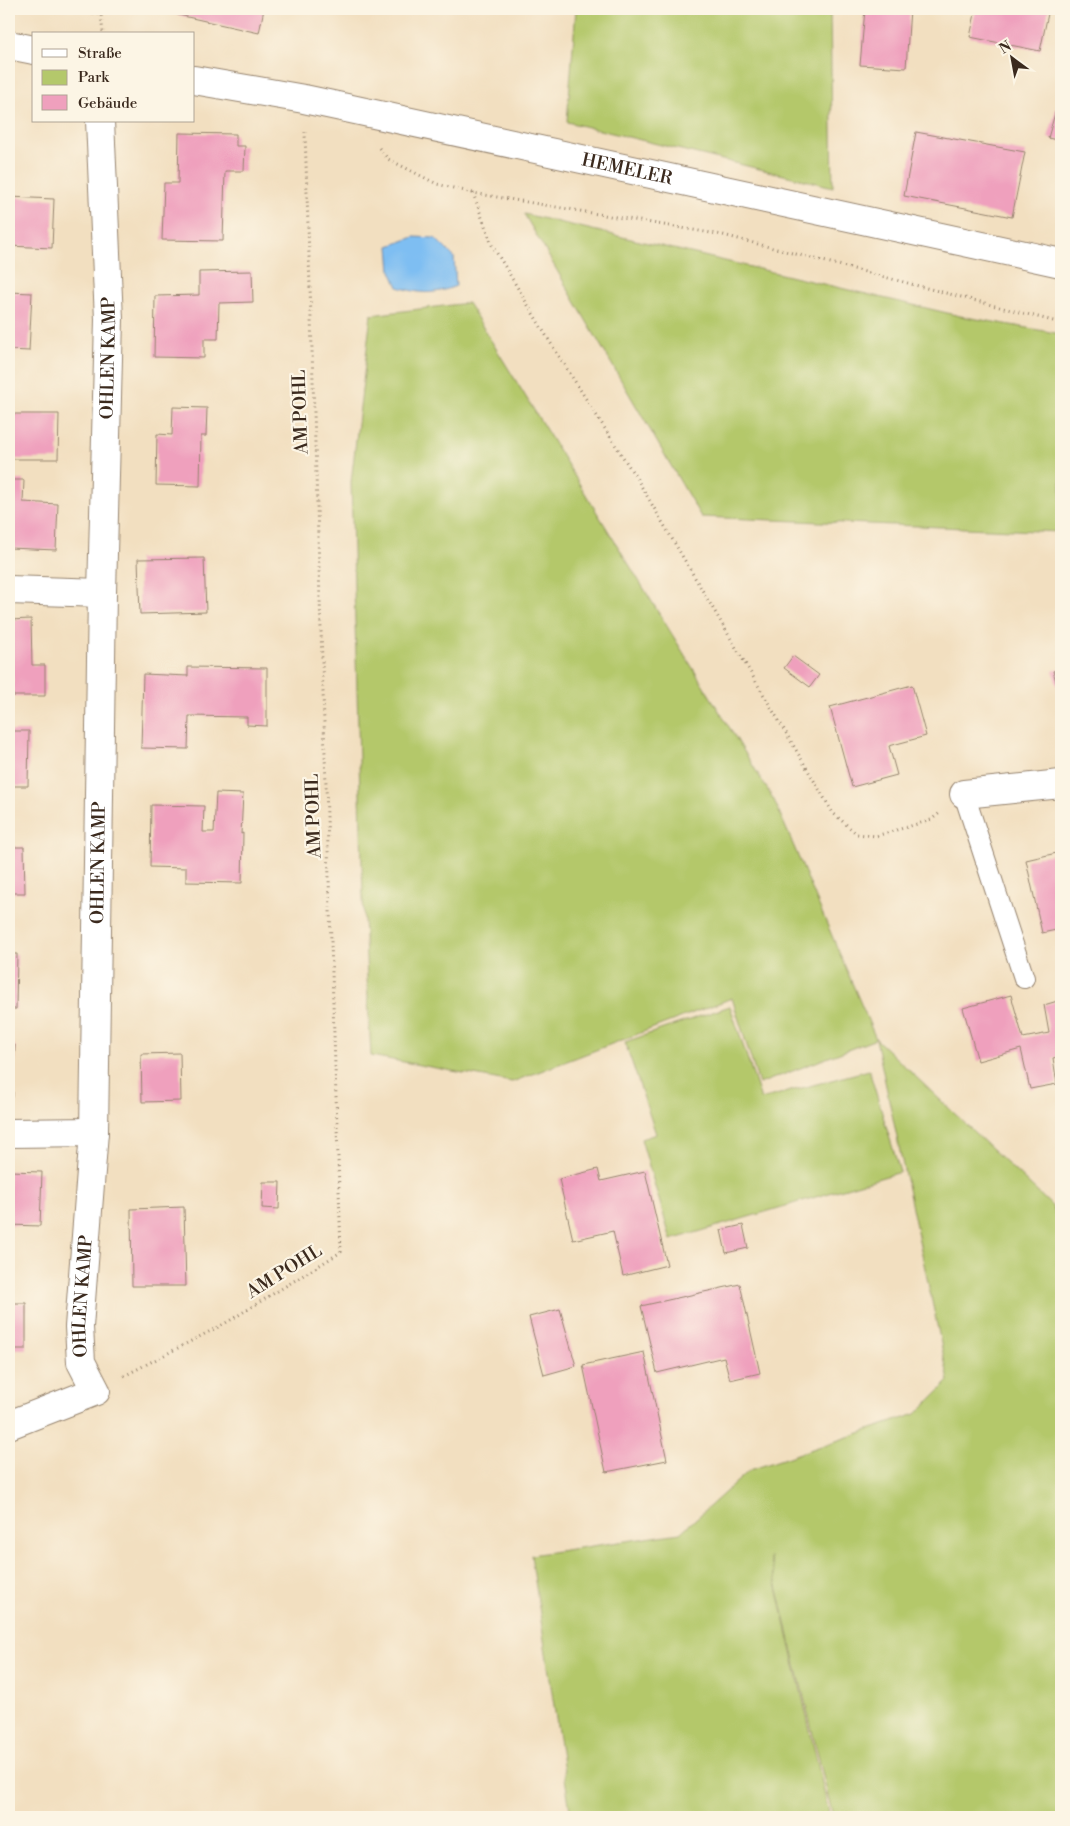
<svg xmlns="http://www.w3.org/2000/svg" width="1070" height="1826" viewBox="0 0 1070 1826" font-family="'Libre Bodoni',serif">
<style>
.green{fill:#b4c86b;stroke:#787944}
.water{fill:#7ebef2;stroke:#5c7488}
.building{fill:#efa0bd}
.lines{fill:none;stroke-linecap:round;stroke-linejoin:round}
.service-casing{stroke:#96846f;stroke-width:22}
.minor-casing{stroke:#96846f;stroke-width:30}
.path{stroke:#96846f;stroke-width:3;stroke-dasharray:1 4;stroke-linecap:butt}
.service{stroke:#fff;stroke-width:20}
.minor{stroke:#fff;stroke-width:28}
.labels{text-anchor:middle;stroke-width:4.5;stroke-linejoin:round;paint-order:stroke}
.street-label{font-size:18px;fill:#3b2a1e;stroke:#fcf5e5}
</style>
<rect width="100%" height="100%" fill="#fcf5e5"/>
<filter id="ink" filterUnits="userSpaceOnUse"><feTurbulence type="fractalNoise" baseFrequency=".02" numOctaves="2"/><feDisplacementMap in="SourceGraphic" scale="10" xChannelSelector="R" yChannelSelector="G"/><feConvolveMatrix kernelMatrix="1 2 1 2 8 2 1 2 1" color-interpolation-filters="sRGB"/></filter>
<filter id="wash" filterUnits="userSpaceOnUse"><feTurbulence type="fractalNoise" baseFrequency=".0096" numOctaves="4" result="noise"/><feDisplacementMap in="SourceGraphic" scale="20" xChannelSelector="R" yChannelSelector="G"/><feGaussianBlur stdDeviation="1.12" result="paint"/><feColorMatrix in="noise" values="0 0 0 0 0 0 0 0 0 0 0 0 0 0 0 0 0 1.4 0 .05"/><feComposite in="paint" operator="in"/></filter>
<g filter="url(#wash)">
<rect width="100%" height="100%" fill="#f2dfc0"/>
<path class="green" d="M576 9H830L833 187 567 122Z
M524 214 960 316 1061 334V532L701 517Z
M468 303 774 800 876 1039 1052 1206 1061 1229V1817H833L770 1557 830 1817H571L531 1555 680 1533 750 1470 916 1414 949 1381 876 1039 759 1084 732 998 512 1082 371 1056 363 899 351 482 371 315Z
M730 1006 761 1099 869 1070 900 1172 671 1240 641 1139 656 1134 625 1042Z"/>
<path class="water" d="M414 237 435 238 454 257 456 286C433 295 421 294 398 287L391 271 389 246Z"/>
<g id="blocks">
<path class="building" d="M176 9H264L259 33 174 14Z
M865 9H910L906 68 860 65Z
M976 9H1049L1040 51 970 37Z
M1061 92V141L1048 138Z
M916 132 1025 152 1012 217 904 196Z
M179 133 236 134V146H245L244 171H225L223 241 162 240 164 183H178Z
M9 197 54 199 52 248 9 246Z
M252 271 253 302 219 303 218 339H204V358L154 357 155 296 199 295V272Z
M9 292 32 293 29 351 9 350Z
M173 407 207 408 206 436H201L200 486 156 485 157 434 172 435Z
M9 414H59L58 459H9Z
M9 480H24L23 502 58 504 56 550 9 548Z
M204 558 206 612 140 614 138 559Z
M31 619 32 665H45V696H13V677H9V620Z
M793 656 819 675 810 687 784 668Z
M188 667 267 668V726L247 725V717L189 716 188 749 141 748 143 674 188 676Z
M1061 669V699L1053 671Z
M912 685 926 736 889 746 897 775 852 787 830 707Z
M9 731H29L28 786H9Z
M216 793 243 794 241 834 243 833 242 883 186 882V868L150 867 151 805 204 806 203 832H214Z
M9 847H24L25 893H9Z
M1061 852V929L1042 933 1026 860Z
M9 954H17L16 1009H9Z
M1011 995 1023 1038 1049 1033 1044 1005 1061 1000V1056L1053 1058 1057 1084 1030 1089 1021 1049 978 1061 963 1008Z
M9 1045H15L13 1097H9Z
M180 1053 181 1101 142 1102 141 1054Z
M598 1169 601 1181 645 1171 667 1265 623 1276 613 1231 573 1240 559 1179Z
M9 1171 42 1172 40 1226 9 1225Z
M263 1182H280L279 1209 262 1208Z
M184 1207 186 1286H132L131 1209Z
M743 1225 748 1248 726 1253 721 1230Z
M740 1284 760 1373 730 1380 724 1357 657 1373 641 1306Z
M9 1303H26V1349H9Z
M560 1309 576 1366 544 1375 529 1317Z
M644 1352 667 1460 606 1472 583 1365Z"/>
</g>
</g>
<g filter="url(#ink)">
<use href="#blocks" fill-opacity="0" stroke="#96846f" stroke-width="1"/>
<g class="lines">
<defs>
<path id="service" d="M964 794 1024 978"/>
<g id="minor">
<path d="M9 45 34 50"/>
<path id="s1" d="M194 80 304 99 351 109 1061 263"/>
<path d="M9 590 102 593"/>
<path d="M964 794 1061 784"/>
<path d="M9 1133 94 1132"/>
<path id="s2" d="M9 1425 96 1391 81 1362 79 1327 94 1132 102 593 109 319 100 121"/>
</g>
</defs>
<use href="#service" class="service-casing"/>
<use href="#minor" class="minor-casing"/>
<path class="path" d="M63 9 101 14 103 34
M379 148 388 159 437 184 473 193 723 235 1061 323
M473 193 492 245 553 347 637 479 833 813 857 834 876 836 931 820 941 812
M124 1376 224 1324 341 1252 305 132"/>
<use href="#service" class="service"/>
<use href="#minor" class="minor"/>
</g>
</g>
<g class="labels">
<g class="street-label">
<text dy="6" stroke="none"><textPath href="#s1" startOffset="442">HEMELER</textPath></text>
<text dy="6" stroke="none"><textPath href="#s2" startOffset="1131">OHLEN KAMP</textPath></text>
<text transform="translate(300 412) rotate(-92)" y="6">AM POHL</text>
<text transform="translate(313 816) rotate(-92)" y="6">AM POHL</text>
<text dy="6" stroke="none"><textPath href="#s2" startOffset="626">OHLEN KAMP</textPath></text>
<text transform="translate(284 1271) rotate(-32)" y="6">AM POHL</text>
<text dy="6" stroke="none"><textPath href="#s2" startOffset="192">OHLEN KAMP</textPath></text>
</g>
</g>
<rect width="1070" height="1826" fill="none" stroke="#fcf5e5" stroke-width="30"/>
<rect x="32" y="32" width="162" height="90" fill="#fcf5e5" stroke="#afa495"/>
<rect x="42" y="49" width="25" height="8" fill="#ffffff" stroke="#afa495"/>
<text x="78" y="58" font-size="15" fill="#3b2a1e">Straße</text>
<rect x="42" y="70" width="25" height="15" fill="#b4c86b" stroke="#afa495"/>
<text x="78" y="82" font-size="15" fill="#3b2a1e">Park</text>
<rect x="42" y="95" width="25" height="15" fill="#efa0bd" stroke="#afa495"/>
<text x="78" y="108" font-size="15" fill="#3b2a1e">Gebäude</text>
<g transform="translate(1012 58) rotate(328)" stroke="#fcf5e5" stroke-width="4" paint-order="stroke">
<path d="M0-4L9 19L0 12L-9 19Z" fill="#3b2a1e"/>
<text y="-8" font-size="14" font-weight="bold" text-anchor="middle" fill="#3b2a1e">N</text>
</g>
</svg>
